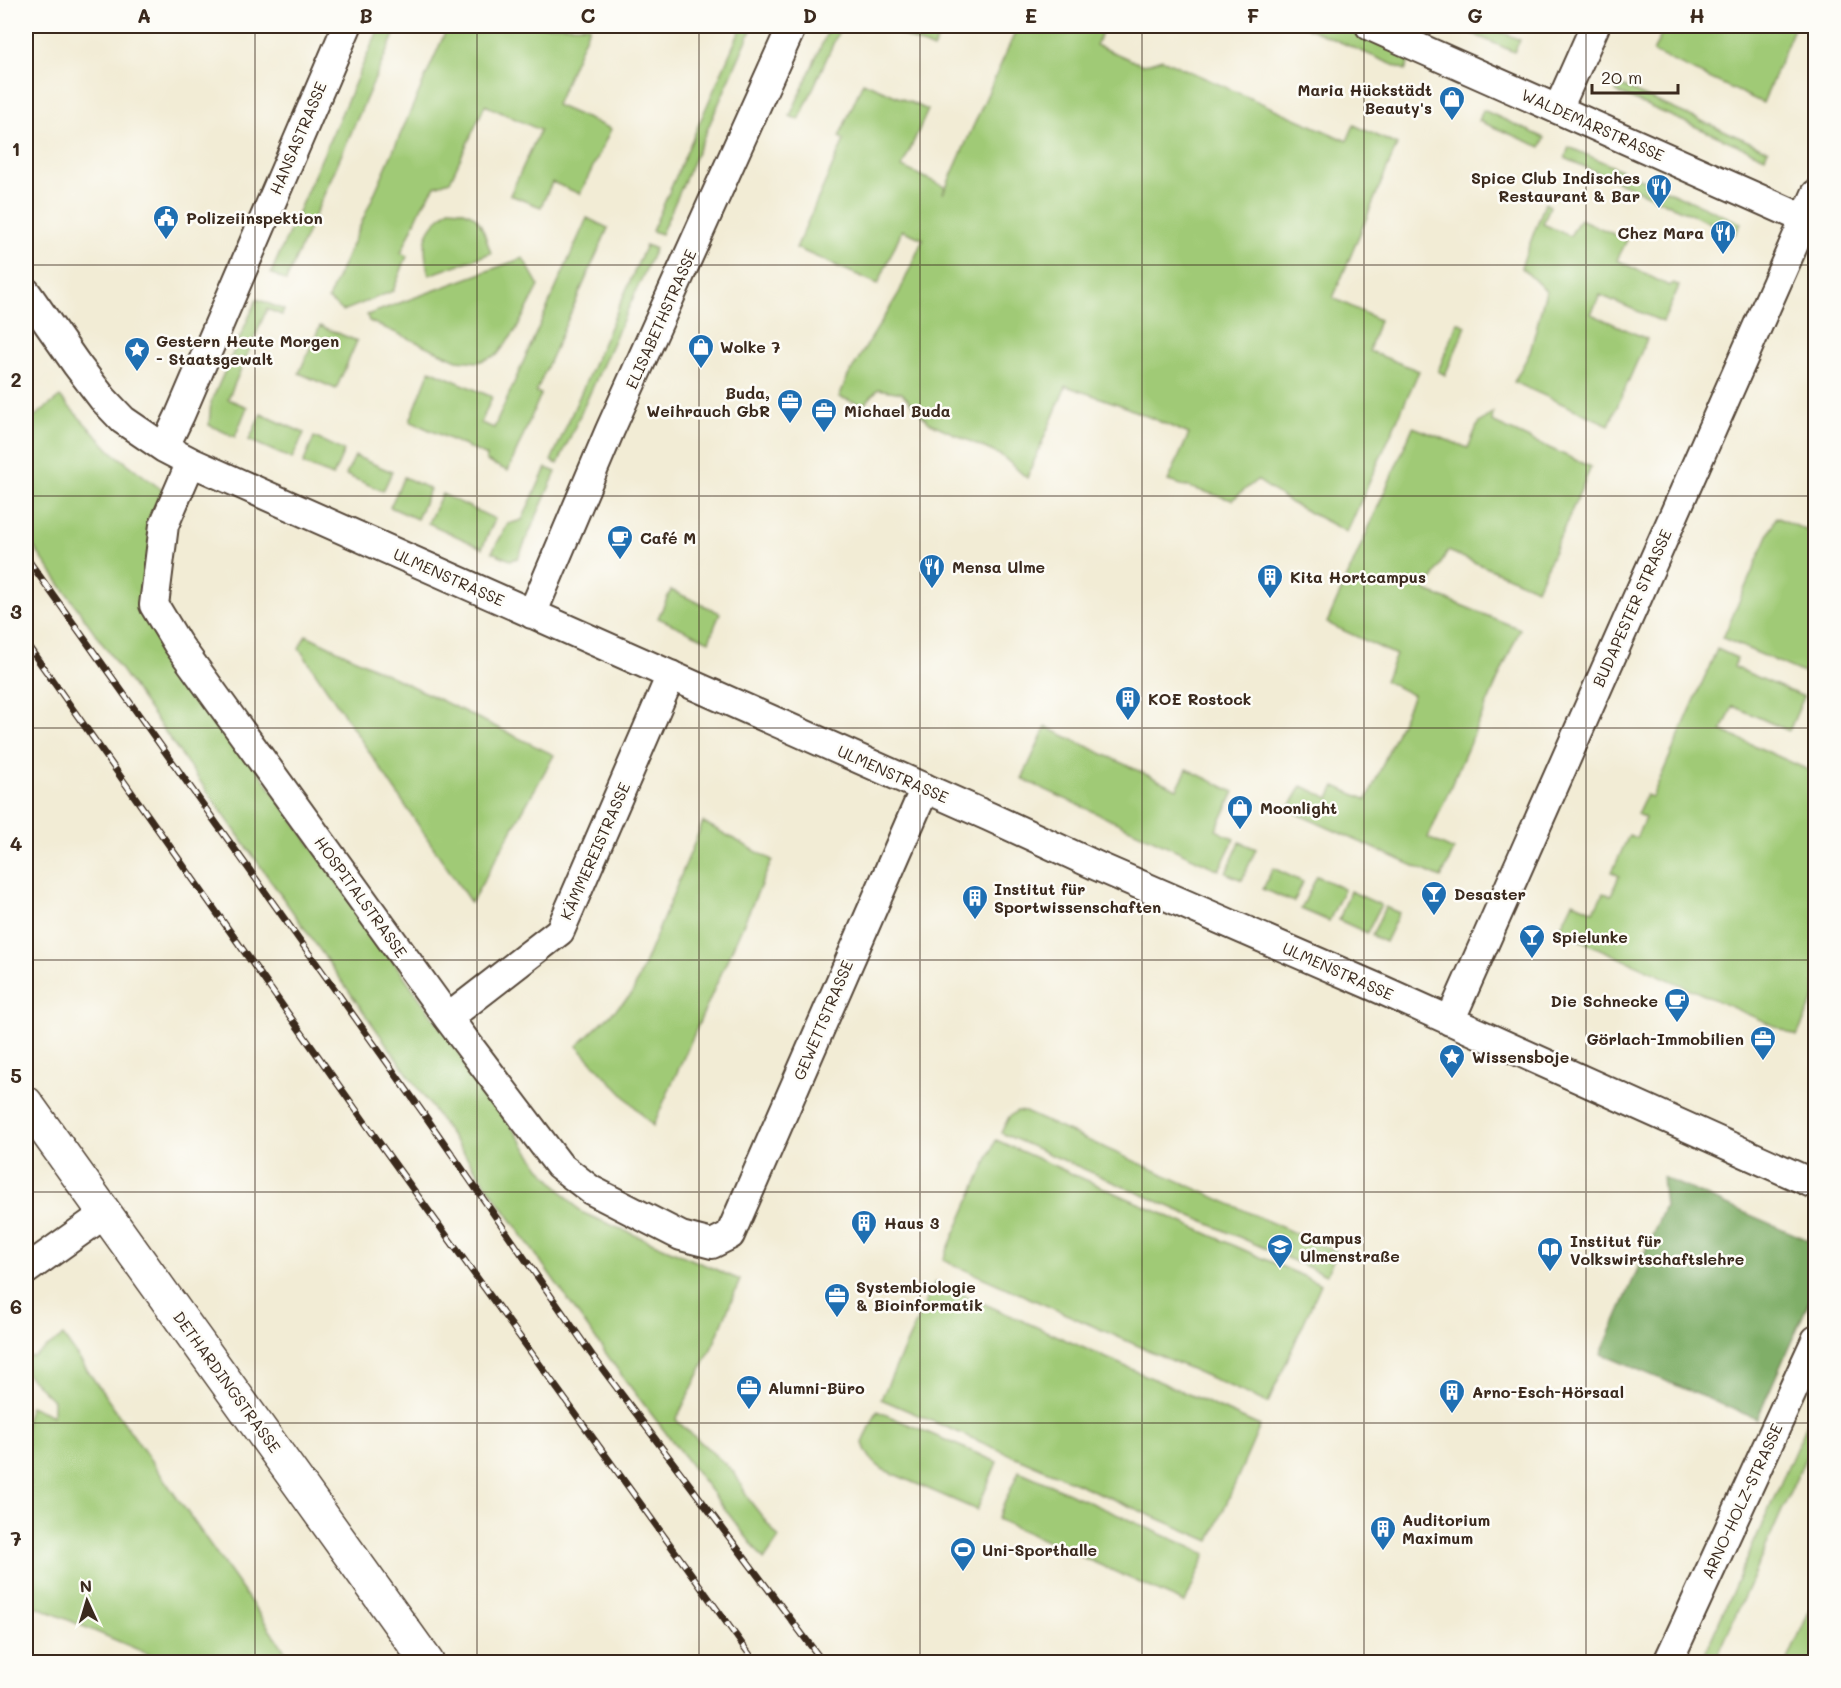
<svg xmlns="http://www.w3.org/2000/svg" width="1841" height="1688" viewBox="0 0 1841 1688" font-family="Mali,sans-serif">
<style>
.green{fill:#a0ca76;stroke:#6e7a4a;stroke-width:1.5}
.forest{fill:#80ae67;stroke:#5e6c42;stroke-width:1.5}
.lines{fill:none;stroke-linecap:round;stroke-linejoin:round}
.minor-casing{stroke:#564739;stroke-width:32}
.tertiary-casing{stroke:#564739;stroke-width:36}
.minor{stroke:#fff;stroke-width:28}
.tertiary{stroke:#fff;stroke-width:33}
.rail-casing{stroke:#3b2a1e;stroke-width:7}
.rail{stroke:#fdfcf7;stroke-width:4.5;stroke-dasharray:14;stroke-linecap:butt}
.grid{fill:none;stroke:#3b2a1e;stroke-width:1.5;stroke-opacity:0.55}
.labels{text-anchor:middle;stroke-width:5;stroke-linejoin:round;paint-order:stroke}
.poi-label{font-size:16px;font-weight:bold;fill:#3b2a1e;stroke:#fdfcf7;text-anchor:start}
.street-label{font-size:16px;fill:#3b2a1e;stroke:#fdfcf7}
.neatline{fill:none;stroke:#3b2a1e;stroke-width:2}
.grid-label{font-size:20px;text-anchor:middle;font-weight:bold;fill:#3b2a1e}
</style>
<rect width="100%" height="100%" fill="#fdfcf7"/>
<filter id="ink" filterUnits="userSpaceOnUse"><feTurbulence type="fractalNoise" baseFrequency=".0167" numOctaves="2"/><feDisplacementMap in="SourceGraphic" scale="12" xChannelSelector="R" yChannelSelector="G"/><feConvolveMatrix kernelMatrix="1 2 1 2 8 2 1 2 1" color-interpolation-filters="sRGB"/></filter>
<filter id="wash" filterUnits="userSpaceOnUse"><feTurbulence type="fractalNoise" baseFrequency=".008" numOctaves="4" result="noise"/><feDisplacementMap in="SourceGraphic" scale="24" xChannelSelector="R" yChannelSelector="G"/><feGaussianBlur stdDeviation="1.35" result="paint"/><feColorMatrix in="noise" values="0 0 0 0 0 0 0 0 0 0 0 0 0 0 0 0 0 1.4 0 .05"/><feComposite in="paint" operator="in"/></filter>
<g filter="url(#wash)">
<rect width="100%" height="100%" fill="#f2ecd5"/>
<path class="green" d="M380 26H398L286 281 271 273Z
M448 26H590L556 105 611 129 580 194 552 182 541 207 510 195 540 130 485 105 450 181 435 186 422 206 401 253 407 256 393 291 343 311 328 299Z
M742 26H753L661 234 652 231Z
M830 26H841L799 120 790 116Z
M896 26H944L933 49 893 31Z
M1018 26H1105L1096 45 1143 65 1162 59 1347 141 1354 125 1397 145 1333 298 1379 320 1369 351 1419 371 1347 532 1291 503 1257 480 1232 500 1168 481 1189 434 1118 404 1066 386 1027 478 1002 456 928 422 902 393 878 389 864 405 839 397 848 376 899 293 923 239 902 230 878 284 796 248 844 140 839 137 863 82 928 110 902 167 945 187 943 194Z
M1303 26H1337L1411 58 1405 70Z
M1455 26H1488L1520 40 1514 52Z
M1665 26H1795L1763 103 1653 52Z
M1619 85 1768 150 1765 157 1616 92Z
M1483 110 1545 138 1541 147 1479 121Z
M1569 147 1741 223 1735 234 1565 158Z
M1545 203 1550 206 1543 224 1570 236 1580 219 1627 240 1617 260 1669 286 1674 283 1679 286 1663 322 1600 295 1591 314 1647 339 1609 425 1514 382 1530 352 1546 291 1521 267Z
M449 209C482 210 481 226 491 253L429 275C421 243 423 231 449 209Z
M587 218 608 228 536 392 541 394 508 471 486 461 487 456 410 421 430 370 492 397 481 423 494 428Z
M646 245 655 249 558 464 551 461Z
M523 258 539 286 516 330 497 355 478 362 457 360 369 321 367 315Z
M257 299 284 310 282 315 267 309 228 399 247 407 235 437 209 425 211 402Z
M1458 322 1466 326 1445 375 1438 371Z
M320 326 357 341 336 389 299 373Z
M60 397 111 451 170 496 160 523 170 647 542 1170 581 1212 740 1280 715 1341 676 1420 734 1472 750 1501 779 1538 764 1560 622 1376 26 536V423Z
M1493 412 1492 422 1591 467 1537 589 1448 551 1426 591 1520 629 1428 838 1454 850 1441 878 1288 810 1302 786 1329 798 1335 786 1367 800 1413 695 1385 681 1396 655 1327 623 1413 427 1468 448 1478 424Z
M261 414 304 433 292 459 249 440Z
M314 437 344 451 333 476 303 464Z
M355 456 392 472 383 491 346 475Z
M546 468 556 472 518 558 510 560 492 552 508 524 522 520Z
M404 477 430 489 417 519 390 507Z
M442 494 495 519 482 548 428 523Z
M1776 517 1815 534V678L1723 638Z
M671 590 720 613 709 641 658 618Z
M306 635 554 755 471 903 299 648Z
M1717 649 1737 658 1734 667 1804 697 1789 731 1733 706 1722 731 1815 773V997L1797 1036 1559 931 1573 902 1594 911 1603 893 1611 895 1619 876 1612 872 1629 835 1636 838 1645 818 1637 814 1646 795 1652 797Z
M1046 727 1177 789 1187 769 1234 792 1216 830 1234 839 1219 870 1022 779Z
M703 822 772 860 653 1126 577 1046 632 994Z
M1240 842 1256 849 1242 880 1226 873Z
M1273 868 1303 882 1294 902 1263 889Z
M1317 876 1344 889 1329 921 1301 909Z
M1350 891 1381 905 1367 933 1339 920Z
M1385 907 1399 913 1385 942 1372 936Z
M1017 1111 1025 1112 1337 1252 1326 1275 1001 1133 1009 1117Z
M996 1140 1321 1284 1268 1403 943 1260Z
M935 1282 1260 1426 1210 1541 881 1399Z
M63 1336 293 1662H167L26 1602V1418L30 1406 53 1416V1400L26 1374V1357L34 1356Z
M1815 1406V1436L1715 1662H1701Z
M877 1411 997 1462 977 1510 882 1469C872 1461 867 1456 863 1443Z
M1019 1471 1206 1554 1185 1603 997 1519Z
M1815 1598V1662H1787Z"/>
<path class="forest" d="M1662 1177 1815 1243V1288L1757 1419 1601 1354 1665 1206Z"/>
</g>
<g filter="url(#ink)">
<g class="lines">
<defs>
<path id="minor" d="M1370 26 1816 224
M1558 109 1595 26
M26 292 77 365 103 399 123 420 164 448 191 462 990 817 1097 866 1380 989 1816 1185
M164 448 180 415 347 26
M191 462 164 525 154 605 177 643 448 1018 559 1165 591 1190 681 1236 712 1244 730 1235 925 788
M532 614 610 430 792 26
M448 1018 560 931 671 675
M1450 1021 1816 194
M26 1270 106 1213
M1668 1662 1816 1340"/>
<path id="tertiary" d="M26 1103 427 1662"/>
</defs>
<use href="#minor" class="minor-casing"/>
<use href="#tertiary" class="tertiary-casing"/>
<use href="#minor" class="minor"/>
<use href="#tertiary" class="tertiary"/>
<defs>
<path id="rail" d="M26 557 426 1117 592 1355 823 1662
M26 643 381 1145 755 1662"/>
</defs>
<use href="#rail" class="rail-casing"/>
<use href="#rail" class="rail"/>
</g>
</g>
<path class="grid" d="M255 26V1662M477 26V1662M699 26V1662M920 26V1662M1142 26V1662M1364 26V1662M1586 26V1662M26 265H1816M26 496H1816M26 728H1816M26 960H1816M26 1192H1816M26 1423H1816"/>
<defs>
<symbol id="shop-pin" viewBox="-11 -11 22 30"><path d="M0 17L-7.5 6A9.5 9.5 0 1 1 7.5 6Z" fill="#1f6fb2" stroke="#fdfcf7"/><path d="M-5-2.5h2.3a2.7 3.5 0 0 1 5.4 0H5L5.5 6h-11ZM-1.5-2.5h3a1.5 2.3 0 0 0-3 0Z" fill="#fff"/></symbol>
<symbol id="restaurant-pin" viewBox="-11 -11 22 30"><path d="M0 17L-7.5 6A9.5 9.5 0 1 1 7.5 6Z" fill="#1f6fb2" stroke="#fdfcf7"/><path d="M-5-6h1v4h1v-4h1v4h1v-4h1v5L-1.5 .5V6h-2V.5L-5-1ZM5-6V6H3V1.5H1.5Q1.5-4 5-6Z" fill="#fff"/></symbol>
<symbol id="civic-pin" viewBox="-11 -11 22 30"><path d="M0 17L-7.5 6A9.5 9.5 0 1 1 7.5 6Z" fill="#1f6fb2" stroke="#fdfcf7"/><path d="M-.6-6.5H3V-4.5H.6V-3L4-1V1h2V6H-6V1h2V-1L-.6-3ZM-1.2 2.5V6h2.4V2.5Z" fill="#fff"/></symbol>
<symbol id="sight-pin" viewBox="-11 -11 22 30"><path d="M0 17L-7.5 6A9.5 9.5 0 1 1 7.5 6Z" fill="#1f6fb2" stroke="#fdfcf7"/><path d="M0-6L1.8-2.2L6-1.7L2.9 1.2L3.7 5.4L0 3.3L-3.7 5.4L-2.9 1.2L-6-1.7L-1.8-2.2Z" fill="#fff"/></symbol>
<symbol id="office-pin" viewBox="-11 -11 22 30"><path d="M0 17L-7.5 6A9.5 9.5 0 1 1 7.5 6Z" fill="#1f6fb2" stroke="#fdfcf7"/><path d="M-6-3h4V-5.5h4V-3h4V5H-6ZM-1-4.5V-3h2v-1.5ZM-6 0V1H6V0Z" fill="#fff"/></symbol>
<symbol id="cafe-pin" viewBox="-11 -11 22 30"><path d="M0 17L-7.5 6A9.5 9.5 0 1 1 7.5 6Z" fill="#1f6fb2" stroke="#fdfcf7"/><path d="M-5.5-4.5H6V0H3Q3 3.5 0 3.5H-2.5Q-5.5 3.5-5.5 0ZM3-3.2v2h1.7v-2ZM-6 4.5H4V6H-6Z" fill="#fff"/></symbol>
<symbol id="building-pin" viewBox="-11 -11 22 30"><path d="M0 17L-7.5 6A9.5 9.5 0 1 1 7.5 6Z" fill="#1f6fb2" stroke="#fdfcf7"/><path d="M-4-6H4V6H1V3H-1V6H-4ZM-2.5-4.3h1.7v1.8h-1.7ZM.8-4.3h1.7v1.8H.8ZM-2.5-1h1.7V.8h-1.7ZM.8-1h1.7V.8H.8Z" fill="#fff"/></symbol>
<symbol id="bar-pin" viewBox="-11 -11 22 30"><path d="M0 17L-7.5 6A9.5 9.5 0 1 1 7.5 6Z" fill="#1f6fb2" stroke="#fdfcf7"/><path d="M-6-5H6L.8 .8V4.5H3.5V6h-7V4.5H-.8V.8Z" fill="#fff"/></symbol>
<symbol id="university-pin" viewBox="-11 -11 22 30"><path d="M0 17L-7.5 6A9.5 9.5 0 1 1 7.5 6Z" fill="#1f6fb2" stroke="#fdfcf7"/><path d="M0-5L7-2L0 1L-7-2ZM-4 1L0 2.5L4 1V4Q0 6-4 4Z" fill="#fff"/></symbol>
<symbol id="library-pin" viewBox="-11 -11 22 30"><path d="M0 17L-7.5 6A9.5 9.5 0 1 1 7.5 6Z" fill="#1f6fb2" stroke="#fdfcf7"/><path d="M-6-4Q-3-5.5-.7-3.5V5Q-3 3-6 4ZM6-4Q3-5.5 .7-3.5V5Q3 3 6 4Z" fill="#fff"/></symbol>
<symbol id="stadium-pin" viewBox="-11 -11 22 30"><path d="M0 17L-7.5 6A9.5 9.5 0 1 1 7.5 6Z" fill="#1f6fb2" stroke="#fdfcf7"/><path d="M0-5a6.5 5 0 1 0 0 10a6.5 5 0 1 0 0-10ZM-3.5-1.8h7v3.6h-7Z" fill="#fff"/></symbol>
</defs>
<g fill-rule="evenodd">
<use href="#shop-pin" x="1437" y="84" width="30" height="40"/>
<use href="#restaurant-pin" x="1644" y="172" width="30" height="40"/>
<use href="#civic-pin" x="151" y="203" width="30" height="40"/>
<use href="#restaurant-pin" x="1708" y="218" width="30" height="40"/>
<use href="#shop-pin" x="686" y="332" width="30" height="40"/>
<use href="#sight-pin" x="122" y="335" width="30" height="40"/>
<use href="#office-pin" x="775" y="387" width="30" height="40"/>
<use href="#office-pin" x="809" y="396" width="30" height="40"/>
<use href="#cafe-pin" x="605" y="523" width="30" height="40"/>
<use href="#restaurant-pin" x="917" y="552" width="30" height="40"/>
<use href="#building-pin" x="1255" y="562" width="30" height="40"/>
<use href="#building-pin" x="1113" y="684" width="30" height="40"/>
<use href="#shop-pin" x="1225" y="793" width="30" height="40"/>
<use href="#bar-pin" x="1419" y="879" width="30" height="40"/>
<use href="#building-pin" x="960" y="883" width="30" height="40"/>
<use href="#bar-pin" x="1517" y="922" width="30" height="40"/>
<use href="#cafe-pin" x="1662" y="986" width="30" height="40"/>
<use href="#office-pin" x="1748" y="1024" width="30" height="40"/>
<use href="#sight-pin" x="1437" y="1042" width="30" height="40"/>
<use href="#building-pin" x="849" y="1208" width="30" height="40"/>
<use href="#university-pin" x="1265" y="1232" width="30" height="40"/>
<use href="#library-pin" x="1535" y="1235" width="30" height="40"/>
<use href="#office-pin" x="822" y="1281" width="30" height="40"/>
<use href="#office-pin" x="734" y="1373" width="30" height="40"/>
<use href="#building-pin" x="1437" y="1377" width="30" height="40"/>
<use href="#building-pin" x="1368" y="1514" width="30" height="40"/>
<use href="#stadium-pin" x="948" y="1535" width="30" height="40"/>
</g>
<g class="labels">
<g class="poi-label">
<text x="1432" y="96" text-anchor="end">Maria Hückstädt<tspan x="1432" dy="18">Beauty's</tspan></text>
<text x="1640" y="184" text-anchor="end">Spice Club Indisches<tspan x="1640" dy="18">Restaurant &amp; Bar</tspan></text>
<text x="186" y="224">Polizeiinspektion</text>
<text x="1704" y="239" text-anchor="end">Chez Mara</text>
<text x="156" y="347">Gestern Heute Morgen<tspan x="156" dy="18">- Staatsgewalt</tspan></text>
<text x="720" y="353">Wolke 7</text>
<text x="770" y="399" text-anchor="end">Buda,<tspan x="770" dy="18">Weihrauch GbR</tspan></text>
<text x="844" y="417">Michael Buda</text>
<text x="640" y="544">Café M</text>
<text x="952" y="573">Mensa Ulme</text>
<text x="1290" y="583">Kita Hortcampus</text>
<text x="1148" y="705">KOE Rostock</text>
<text x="1260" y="814">Moonlight</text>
<text x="994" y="895">Institut für<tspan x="994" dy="18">Sportwissenschaften</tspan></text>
<text x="1454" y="900">Desaster</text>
<text x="1552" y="943">Spielunke</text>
<text x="1658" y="1007" text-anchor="end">Die Schnecke</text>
<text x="1744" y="1045" text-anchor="end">Görlach-Immobilien</text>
<text x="1472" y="1063">Wissensboje</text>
<text x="884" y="1229">Haus 3</text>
<text x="1300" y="1244">Campus<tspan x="1300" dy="18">Ulmenstraße</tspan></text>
<text x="1570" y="1247">Institut für<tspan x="1570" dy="18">Volkswirtschaftslehre</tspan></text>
<text x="856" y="1293">Systembiologie<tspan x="856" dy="18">&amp; Bioinformatik</tspan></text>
<text x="768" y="1394">Alumni-Büro</text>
<text x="1472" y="1398">Arno-Esch-Hörsaal</text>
<text x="1402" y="1526">Auditorium<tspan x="1402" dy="18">Maximum</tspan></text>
<text x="982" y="1556">Uni-Sporthalle</text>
</g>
<g class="street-label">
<text transform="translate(1593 125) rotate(24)" y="6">WALDEMARSTRASSE</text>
<text transform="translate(298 138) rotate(-67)" y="6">HANSASTRASSE</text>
<text transform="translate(661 319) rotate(-66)" y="6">ELISABETHSTRASSE</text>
<text transform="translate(449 577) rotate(24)" y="6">ULMENSTRASSE</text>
<text transform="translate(1632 608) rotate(-66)" y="6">BUDAPESTER STRASSE</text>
<text transform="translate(893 774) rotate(24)" y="6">ULMENSTRASSE</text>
<text transform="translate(595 851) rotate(-66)" y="6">KÄMMEREISTRASSE</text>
<text transform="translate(361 897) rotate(54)" y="6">HOSPITALSTRASSE</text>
<text transform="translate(1338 971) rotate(24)" y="6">ULMENSTRASSE</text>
<text transform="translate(823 1020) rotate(-67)" y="6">GEWETTSTRASSE</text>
<text transform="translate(227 1382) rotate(54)" y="6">DETHARDINGSTRASSE</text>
<text transform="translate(1742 1501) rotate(-65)" y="6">ARNO-HOLZ-STRASSE</text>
</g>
</g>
<rect width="1841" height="1688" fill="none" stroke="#fdfcf7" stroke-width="66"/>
<g transform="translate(87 1601) rotate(356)" stroke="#fdfcf7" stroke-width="4.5" paint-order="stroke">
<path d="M0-4.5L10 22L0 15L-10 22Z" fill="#3b2a1e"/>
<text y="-9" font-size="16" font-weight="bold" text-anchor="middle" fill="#3b2a1e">N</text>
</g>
<path d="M1592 84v9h86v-9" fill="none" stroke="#3b2a1e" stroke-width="3"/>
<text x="1601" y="84" font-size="18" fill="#3b2a1e" stroke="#fdfcf7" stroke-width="4.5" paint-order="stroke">20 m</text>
<rect x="33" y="33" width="1775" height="1622" class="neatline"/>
<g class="grid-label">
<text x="144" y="23">A</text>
<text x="366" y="23">B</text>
<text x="588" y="23">C</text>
<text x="810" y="23">D</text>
<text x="1031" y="23">E</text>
<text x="1253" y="23">F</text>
<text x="1475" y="23">G</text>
<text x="1697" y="23">H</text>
<text x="16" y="156">1</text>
<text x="16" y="387">2</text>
<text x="16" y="619">3</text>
<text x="16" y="851">4</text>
<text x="16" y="1083">5</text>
<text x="16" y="1314">6</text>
<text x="16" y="1546">7</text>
</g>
</svg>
